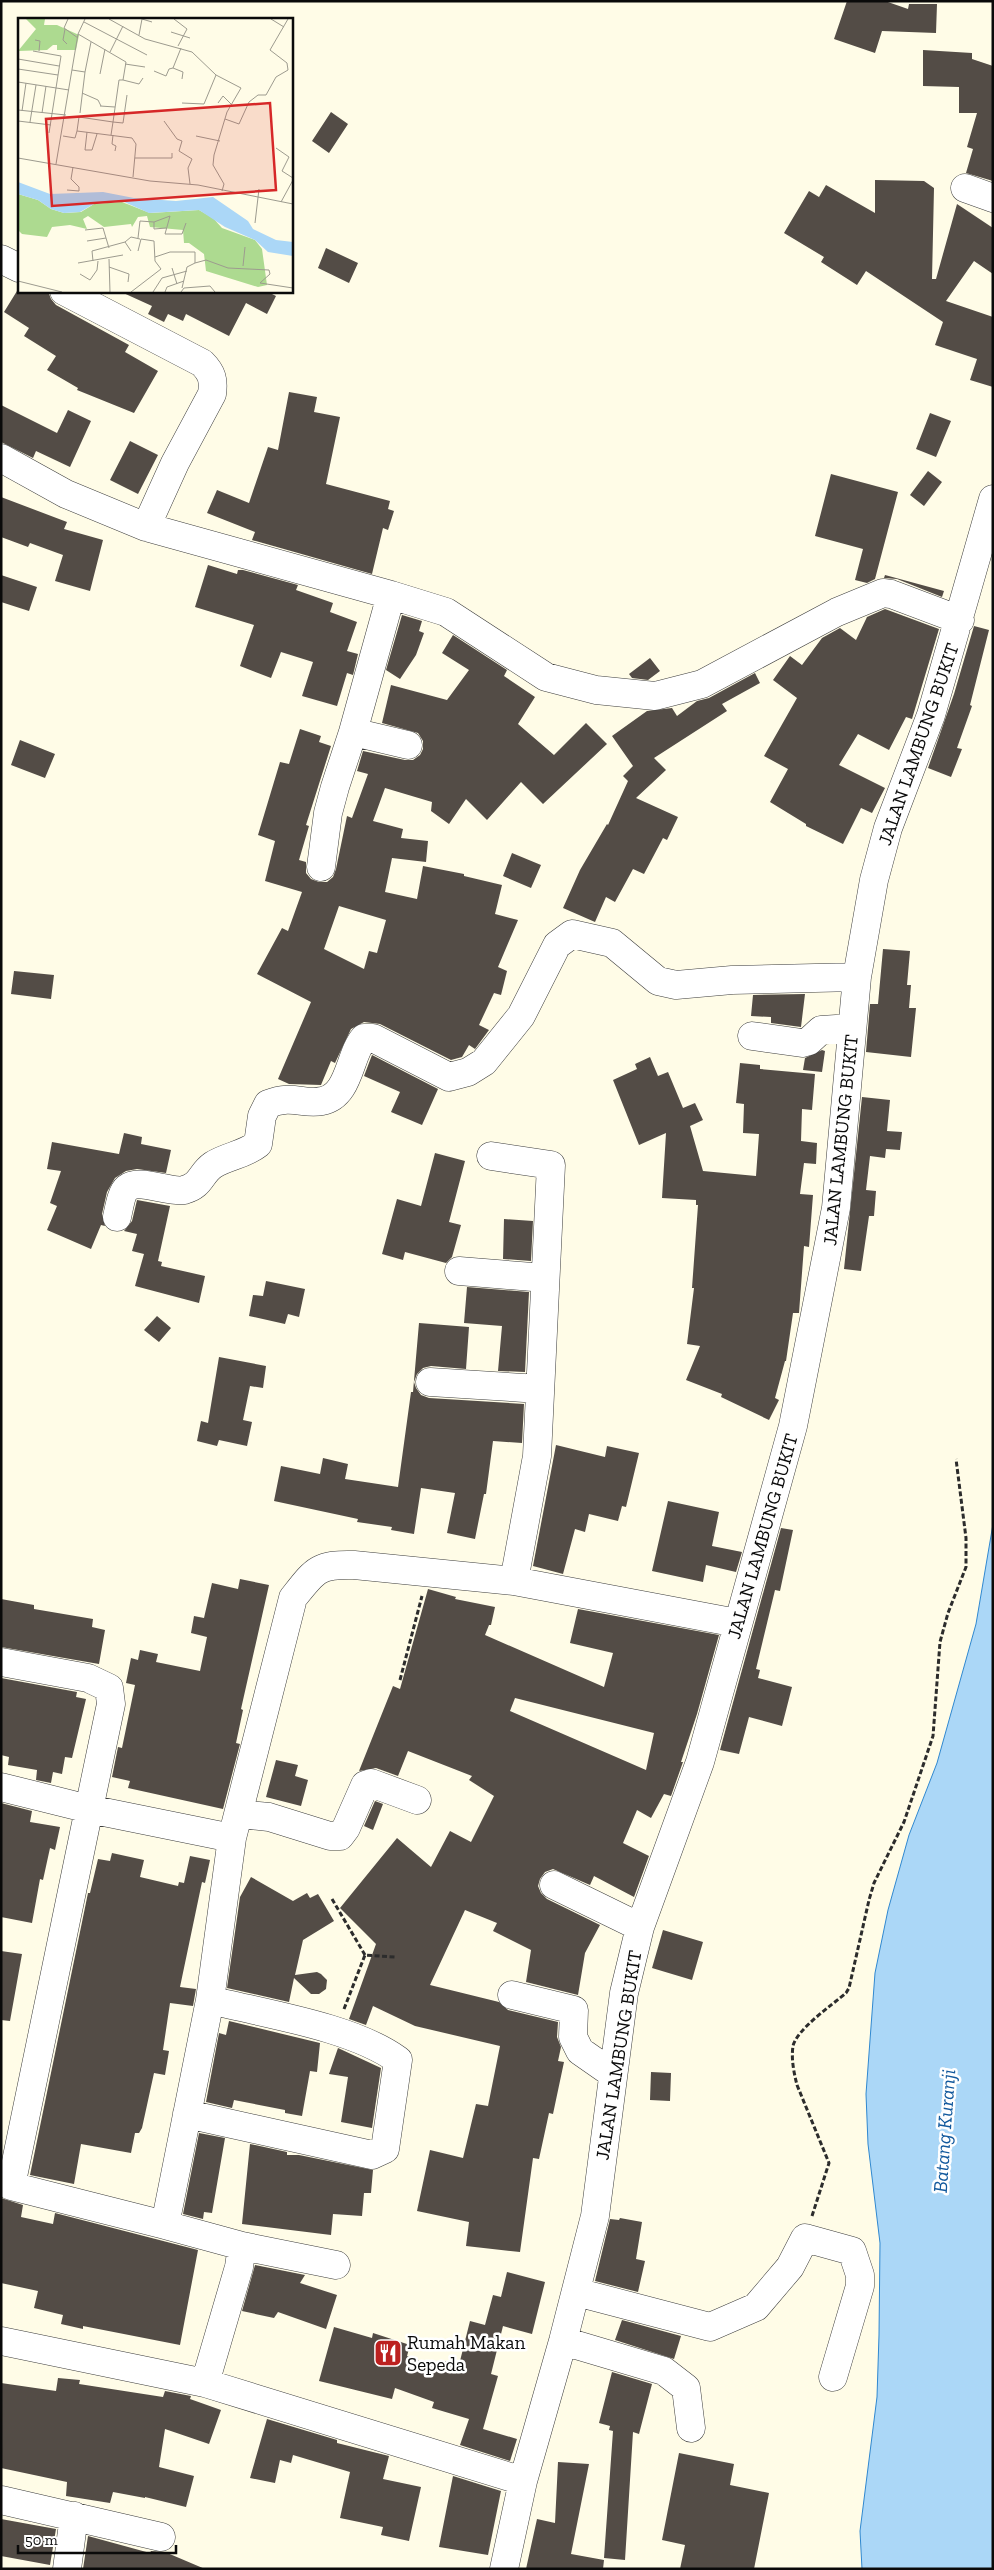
<svg xmlns="http://www.w3.org/2000/svg" width="994" height="2570" viewBox="0 0 994 2570" font-family="'Zilla Slab',serif">
<style>
.water{fill:#abd7f7;stroke:#3088d0}
.building{fill:#534c46;fill-rule:evenodd}
.lines{fill:none;stroke-linecap:round;stroke-linejoin:round}
.minor-casing{stroke:#3d3d3d;stroke-width:29}
.path{stroke:#2c2c2c;stroke-width:3;stroke-dasharray:5 2.5;stroke-linecap:butt}
.minor{stroke:#fff;stroke-width:28}
.labels{text-anchor:middle;stroke-width:5;stroke-linejoin:round;paint-order:stroke}
.street-label{font-size:19px;fill:#0a0a0a;stroke:#fff}
.poi-label{font-size:19px;fill:#0a0a0a;stroke:#fff;text-anchor:start}
.water-label{font-size:20px;font-style:italic;fill:#12599d;stroke:#fff}
.inset-road{fill:none;stroke:#9d9b8f;stroke-width:1}
.view{fill:#d62828;fill-opacity:0.15;stroke:#d62828;stroke-width:2.5}
.inset-edge{fill:none;stroke:#0a0a0a;stroke-width:2.5}
</style>
<rect width="100%" height="100%" fill="#fffce7"/>
<path class="water" d="M993 1524V2569H862L860 2531 877 2397 879 2335 880 2243 868 2144 866 2094 875 1973 888 1910 909 1835 937 1763 976 1624Z"/>
<path class="building" d="M847 1H885L908 9 909 4H937L936 33 882 31 875 53 834 39Z
M923 50 972 53V59L993 66V181L966 173 973 149 967 147 977 113H959V87L923 86Z
M331 112 348 124 329 153 312 141Z
M875 180 924 181 934 188 932 279H936L957 204 993 228V274L974 261 946 301 993 317V387L970 380 977 359 935 345 943 322 866 271 857 285 821 262 824 257 784 233 809 191 819 197 826 185 875 213Z
M326 248 358 263 349 283 318 268Z
M17 291H48L51 299 56 305 129 345 125 352 158 371 134 413 77 390 78 388 47 370 56 356 24 336 29 328 4 312Z
M119 291H266L276 296 267 314 246 303 229 336 186 314 183 321 168 314 164 322 148 314 152 306Z
M289 392 317 397 314 412 340 417 326 484 390 501 388 509 394 511 388 530 383 528 372 574 252 540 255 532 207 513 217 490 249 503 268 447 278 450Z
M1 405 57 433 68 410 91 421 70 467 36 451 33 458 1 442Z
M930 413 951 421 936 457 916 449Z
M130 441 158 455 138 494 110 480Z
M928 471 942 482 924 506 910 495Z
M831 474 898 492 875 579 867 583 855 580 863 549 815 536Z
M1 497 67 522 64 529 103 540 90 591 55 581 63 555 30 543 28 547 1 537Z
M208 565 237 574 238 570H243L298 585 296 590 333 603 330 612 357 622 347 651 358 654 353 675 347 673 337 706 302 696 313 662 281 652 271 678 240 666 254 625 195 607Z
M1 575 37 587 29 611 1 602Z
M885 575 944 591 942 597 897 579 884 578Z
M885 609 939 629 912 719 906 717 889 750 858 734 839 765 885 788 872 813 861 808 843 844 806 826V824L770 802 788 769 764 756 797 698 773 680 790 656 802 665 822 638 840 628 856 640 867 617Z
M402 615 422 621 419 631 424 633 416 655 400 679 386 670Z
M974 626 989 630 970 705 972 706 957 748 962 749 951 777 928 768 954 694Z
M453 635 507 670 504 676 535 697 518 724 554 755 586 723 607 744 543 804 521 782 487 820 466 799 449 824 431 811 432 802 385 788 373 821 403 829 401 838 428 841 426 862 392 858 385 892 417 899 423 866 464 874V876L502 885 495 914 518 920 498 967 507 971 501 995 494 993 479 1025 489 1030 475 1049 469 1045 462 1057 451 1060 380 1024 364 1022 351 1029 335 1063 331 1061 321 1085 289 1084 278 1079 311 1002 257 974 282 928 288 931 302 892 265 881 275 841 258 835 280 762 289 764 300 729 321 736 319 742 331 746 306 825 309 826 299 860 306 862V873L311 879 319 882H327L333 877 336 869 347 816 352 818 368 774 357 771 363 751 405 760H413L420 755 423 749V741L418 733 382 723 391 685 447 700 469 670 442 653ZM339 906 386 920 377 953 369 951 364 969 324 949Z
M650 658 660 671 648 680 632 678 629 674Z
M755 673 760 683 722 704 727 711 654 758 666 770 636 798 678 817 667 840 663 838 644 874 633 869 615 902 606 897 595 922 563 908 580 870 607 824 608 825 628 781 623 776 633 766 612 736 647 711 672 708 677 716 697 701 709 698Z
M20 740 55 754 45 778 11 765Z
M512 853 541 865 531 888 503 876Z
M883 949 910 951 907 985H911L909 1008H916L911 1057 866 1052 870 1004H878Z
M14 971 54 975 51 999 11 994Z
M805 994 801 1027 771 1023V1017L751 1016 753 995Z
M822 1050 825 1051 822 1072 803 1070 805 1058Z
M372 1055 438 1089 422 1125 391 1112 400 1092 364 1076Z
M650 1057 658 1076 668 1072 683 1108 695 1103 703 1120 690 1126 703 1171 756 1176 759 1134 743 1133 744 1104 736 1103 740 1063 760 1065V1069L815 1074 812 1110 802 1109 801 1141 817 1143 816 1164 804 1163 800 1194 813 1195 809 1247 804 1246 799 1313H793L786 1361H785L775 1398 779 1400 769 1420 721 1397 722 1394 686 1380 700 1346 687 1344 694 1288H692L698 1205H696V1200L662 1198 666 1133 639 1145 613 1080 637 1069 635 1064Z
M862 1097 890 1100 887 1131 902 1132 900 1150 886 1149 885 1158 870 1156 866 1190 876 1191 874 1216H869L861 1271 844 1269Z
M124 1133 142 1137 141 1144 171 1150 166 1173 137 1169 126 1171 115 1178 107 1192 102 1214 105 1226 101 1225 91 1249 47 1230 57 1206 50 1203 61 1171 47 1169 52 1142 119 1154Z
M435 1153 465 1161 449 1222 461 1225 452 1257 446 1263 405 1252 403 1260 382 1254 397 1199 421 1206Z
M137 1200 170 1206 158 1261 162 1262 161 1266 205 1276 199 1303 135 1286 144 1254 132 1251 137 1234 124 1231 132 1221Z
M504 1219 533 1221 531 1261 503 1259Z
M266 1281 305 1289 299 1317 288 1314 285 1324 249 1316 253 1295 263 1296Z
M467 1287 529 1292 525 1372 498 1371 502 1326 464 1323Z
M157 1316 171 1328 159 1342 144 1330Z
M419 1323 469 1327 466 1369 431 1366 423 1368 417 1374 414 1382 416 1388 421 1395 429 1398 524 1404 522 1443 493 1441 486 1494H484L475 1539 447 1533 455 1493 421 1488 414 1534 391 1530 392 1527 357 1522 358 1519 274 1501 281 1466 320 1474 323 1458 348 1464 345 1479 398 1487 411 1392H413Z
M219 1357 266 1366 263 1388 250 1386 243 1420 252 1422 247 1446 219 1440 217 1446 197 1441 201 1421 208 1423Z
M556 1445 605 1457 607 1446 639 1453 626 1507 622 1506 618 1521 589 1514 585 1532 575 1529 563 1574 533 1566Z
M668 1501 719 1512 712 1546 742 1552 736 1572 706 1565 703 1582 652 1571Z
M781 1528 793 1530 780 1591 775 1590 756 1669 760 1670 758 1678 792 1687 782 1726 749 1717 739 1754 720 1750Z
M240 1579 269 1585 241 1709 243 1710 236 1743 240 1744 223 1809 128 1788 130 1781 112 1777 118 1747 122 1748 135 1685 126 1683 131 1658 138 1660 140 1650 158 1654 156 1662 200 1671 207 1637 191 1633 194 1616 204 1618 212 1583 238 1589Z
M428 1589 456 1597 455 1599 495 1607 491 1625H489L485 1635 604 1687 613 1653 570 1643 578 1609 719 1635 697 1714 681 1762H683L671 1796 664 1794 651 1818 637 1810 623 1843 649 1856 634 1897 594 1876 590 1885 553 1869 545 1872 540 1879 538 1886 541 1893 547 1899 600 1925 585 1953 578 1995 526 1982 531 1950 493 1931 497 1923 465 1910 430 1985 499 2002 508 2010 558 2022 557 2037 561 2047 558 2061 564 2062 553 2114 549 2113 539 2159 533 2158 520 2252 466 2246 469 2222 417 2211 430 2150 463 2158 476 2104 488 2106 500 2046 415 2026 373 2006 366 2025 349 2019 376 1944 340 1908 397 1838 431 1867 450 1831 471 1842 494 1796 469 1780 472 1776 408 1751 398 1776 376 1768 359 1771 393 1686 400 1689ZM515 1698 654 1733 646 1770 510 1711Z
M1 1599 34 1605V1609L93 1619 92 1627 105 1630 99 1664 1 1647Z
M1 1678 77 1692 76 1697 86 1699 72 1758 65 1757 62 1774 53 1772 51 1783 36 1780 37 1770 8 1765 9 1757 1 1755Z
M276 1760 298 1765 295 1776 308 1780 301 1806 266 1797Z
M375 1801 383 1804 373 1830 364 1826Z
M1 1803 32 1811 30 1822 60 1827 55 1850 50 1848 43 1880 40 1879 32 1923 1 1917Z
M112 1853 144 1860 140 1877 178 1886 179 1882 184 1883 190 1856 210 1860 205 1883 202 1882 180 1987 196 1989 193 2006 170 2003 163 2050 169 2051 165 2075 154 2073 142 2128 139 2133H135L131 2153 81 2144 74 2184 30 2175 88 1893H90L98 1859 110 1861Z
M251 1877 293 1901 307 1893 310 1898 318 1894 334 1921 303 1940 295 1975 317 1972 321 1974 327 1980 326 1989 319 1994H311L294 1978 289 2002 227 1988 240 1897Z
M663 1930 703 1942 692 1980 652 1968Z
M1 1951 22 1954 10 2021 1 2020Z
M229 2021 320 2043 317 2072 310 2071 302 2116 285 2113V2110L234 2100 232 2108 206 2102 219 2033 226 2035Z
M338 2048 381 2068 372 2128 341 2122 348 2077 329 2074Z
M651 2072 671 2073 670 2101 650 2100Z
M199 2133 225 2138 212 2213 204 2212 203 2219 183 2214Z
M250 2144 287 2152V2155H299L373 2170 371 2193H364L362 2216 333 2214 331 2235 242 2224Z
M1 2198 23 2205 21 2217 53 2224 55 2213 198 2250 180 2345 83 2326V2329L61 2324 63 2315 34 2308 38 2291 1 2283Z
M620 2218 642 2222 636 2259 645 2261 638 2292 595 2281 610 2219 619 2220Z
M255 2265 305 2275 300 2283 337 2295 326 2329 278 2312 274 2318 242 2311Z
M507 2272 545 2282 532 2334 503 2326 491 2374 498 2376 483 2429 517 2439 510 2461 460 2445 469 2419 432 2408 434 2402 395 2388 392 2399 319 2381 334 2327 372 2338 373 2333 410 2345 407 2356 443 2370 445 2361 459 2365 470 2321 485 2325 493 2295 501 2297Z
M622 2320 681 2336 674 2359 615 2340Z
M612 2372 652 2384 639 2434 633 2432 625 2560 604 2558 613 2431 609 2430 610 2426 599 2423Z
M58 2378 80 2380 79 2384 163 2397 165 2391 191 2396 190 2399 221 2410 209 2444 165 2429 159 2467 194 2476 186 2507 145 2497V2498L113 2492 110 2503 66 2496 67 2482 1 2468V2383L56 2391Z
M267 2419 337 2440V2443L389 2456 383 2479 421 2487 409 2541 381 2535 383 2527 340 2518 350 2472 293 2455 291 2463 280 2460 275 2483 250 2478Z
M679 2453 734 2464 730 2485 769 2493 754 2569H680L685 2545 662 2540Z
M558 2462 589 2464 571 2554 604 2560 603 2569H526L537 2519 555 2523Z
M453 2476 501 2491 488 2555 439 2547Z
M1 2519 56 2529 50 2565 1 2556Z
M88 2536 150 2553 151 2551 165 2552 205 2569H83Z"/>
<g class="lines">
<defs>
<path id="minor" d="M965 188 993 198
M1 259 19 268
M64 291 202 363C212 373 214 380 212 394L175 463 146 527
M1 458 66 494 146 527 391 595 446 612 546 677 596 690 655 696 702 684 837 612 883 593 891 594 960 620
M353 732 408 745
M321 867 328 813 335 787 353 732 391 595
M752 1036 802 1043 809 1041 821 1030 852 1028
M491 1156 551 1165 537 1456 514 1581
M117 1217C119 1209 121 1193 127 1188 139 1178 169 1193 184 1190 202 1185 200 1174 213 1165 227 1156 244 1155 258 1144L262 1116 268 1104C293 1094 303 1105 322 1101 350 1096 349 1055 364 1038H373L449 1077 468 1072 484 1062 521 1016 557 945 572 934 612 943 658 981 676 985 732 980 857 977
M459 1271 545 1278
M430 1382 540 1389
M1 1662 88 1678 109 1688 111 1704 89 1809 1 1787
M239 1814 269 1817 330 1836H340L346 1828 365 1785 371 1783 417 1800
M554 1885 640 1927
M512 1995 574 2010 573 2037 580 2051 613 2074
M187 2114 372 2155 385 2149 398 2060C353 2027 266 2014 210 2000
M165 2225 11 2186 89 1809 232 1838
M242 2246 336 2265
M576 2292 710 2327 756 2307 790 2267 805 2238 852 2251 860 2275V2286L833 2377
M1 2341 205 2383 523 2481
M563 2341 664 2371 686 2388 691 2428
M205 2383 239 2267 242 2246 165 2225 210 2000 232 1838 293 1598C315 1570 318 1564 354 1565L514 1581 737 1623
M1 2500 161 2537
M67 2569 74 2516
M504 2569 523 2481 563 2341 595 2216 624 1993 640 1927 700 1762 793 1426 836 1208 857 977 874 880 888 828 931 715 993 499"/>
</defs>
<use href="#minor" class="minor-casing"/>
<path class="path" d="M400 1680 422 1596
M332 1899 365 1955
M344 2009 365 1955 395 1957
M812 2216 829 2163 797 2085C794 2073 791 2059 793 2046 797 2029 832 2005 846 1993L849 1988 869 1900 874 1883 904 1822 933 1736 940 1642 948 1613 966 1567V1538L956 1459"/>
<use href="#minor" class="minor"/>
</g>
<defs>
<symbol id="restaurant-square" viewBox="-11 -11 22 22"><rect x="-9" y="-9" width="18" height="18" rx="4" fill="#bc2120" stroke="#fff"/><path d="M-5-6h1v4h1v-4h1v4h1v-4h1v5L-1.5 .5V6h-2V.5L-5-1ZM5-6V6H3V1.5H1.5Q1.5-4 5-6Z" fill="#fff"/></symbol>
</defs>
<g fill-rule="evenodd">
<use href="#restaurant-square" x="372" y="2337" width="32" height="32"/>
</g>
<g class="labels">
<g class="street-label">
<text transform="translate(918 744) rotate(-71)" y="7">JALAN LAMBUNG BUKIT</text>
<text transform="translate(840 1140) rotate(-84)" y="7">JALAN LAMBUNG BUKIT</text>
<text transform="translate(762 1536) rotate(-74)" y="7">JALAN LAMBUNG BUKIT</text>
<text transform="translate(618 2055) rotate(-81)" y="7">JALAN LAMBUNG BUKIT</text>
</g>
<g class="poi-label">
<text x="407" y="2349">Rumah Makan<tspan x="407" dy="22">Sepeda</tspan></text>
</g>
<g class="water-label">
<text transform="translate(944 2131) rotate(-86)" y="7">Batang Kuranji</text>
</g>
</g>
<g transform="translate(18 18)">
<rect width="275" height="275" fill="#fffce7"/>
<path d="M8 1H27L26 7H39L61 17 58 32H39V27H35L29 32 0 33 18 11ZM0 176 20 182 33 191 46 195 63 194 76 186 104 184 132 195 181 192 195 200 204 210 237 222 244 231 249 267 240 269 188 253 186 236 171 225H166L165 212 132 209 129 198 120 199 114 209 113 206 86 209 70 198 65 201 69 211 52 207 34 209 29 219 4 216 0 212Z" fill="#adda90"/>
<path d="M0 164 32 176 85 174 116 180 158 183 195 179 230 203 235 211 258 222 275 224V238L250 234 237 222 207 209 181 192 131 195 104 183 76 186 62 194 46 195 33 191 20 182 0 176Z" fill="#abd7f7"/>
<path class="inset-road" d="M50 1 46 10 60 20M91 1 127 21 174 34 198 57 223 70 209 94 196 137 195 147 206 166 204 173M156 1 169 11 160 28M253 1 266 9M66 4 129 37M47 11 45 22 49 26M153 14 172 20M60 16 108 44 105 62H101L95 104 105 105 109 77M121 17 124 1 134 4M17 22 22 23 21 33M163 30 155 50 165 54 164 61M15 33 43 38 31 115M92 34 105 8M0 41 41 48M107 46 127 49M0 51 40 57M54 52 67 54 62 95M136 53 148 58 151 51 155 50M67 54 73 24M82 56 87 31M105 62 121 66 125 60M0 64 51 72M64 75 80 82 83 88M164 85 186 86 198 57M200 85 205 78 213 86M82 88 97 89M0 92 48 97M4 93 8 65M24 95 28 68M207 101 221 106 231 84 240 77H248L258 59 270 52 269 45 252 32 270 1M0 103 33 107M146 103 159 121 164 123 161 133 174 141 170 150 172 166M12 104 18 67M59 113 61 99 95 104 93 117M69 114 67 132H74L79 116M95 117 94 126 98 128 97 133M45 118 57 120 59 113 114 120 118 126 115 159M178 118 202 123M258 130 271 139 264 153 275 160M0 140 132 163 180 167 275 186M117 140H154V135M38 146 60 16 67 1M49 172 61 173V169L53 161 55 149M263 184 275 162M136 204V211L148 210M237 205 241 171M67 212 85 210 91 230M120 220 122 203 136 204 152 198 147 216H164L168 205M69 223 88 220M107 224 113 219 122 221M137 239 152 234H177V245L169 249 164 270M91 241 92 274M75 243 74 233 107 224 113 233M60 245 105 237M177 245 188 242 210 250 251 252 252 256 242 265 275 270M225 248 227 229M91 249 111 256 110 264M154 250 159 266M62 256 72 262 79 252 80 243M0 263 44 274M113 274 143 251 137 243 136 223 123 221 120 233M135 274 144 260 169 253M147 274 149 269 166 263M163 274 166 270 192 268 197 274"/>
<path class="view" d="M252 85 258 172 34 188 28 101Z"/>
<rect width="275" height="275" class="inset-edge"/>
</g>
<rect width="994" height="2570" fill="none" stroke="#0a0a0a" stroke-width="5"/>
<path d="M18 2545v8h158v-8" fill="none" stroke="#0a0a0a" stroke-width="2.5"/>
<text x="25" y="2545" font-size="15" fill="#0a0a0a" stroke="#ffffff" stroke-width="4" paint-order="stroke">50 m</text>
</svg>
